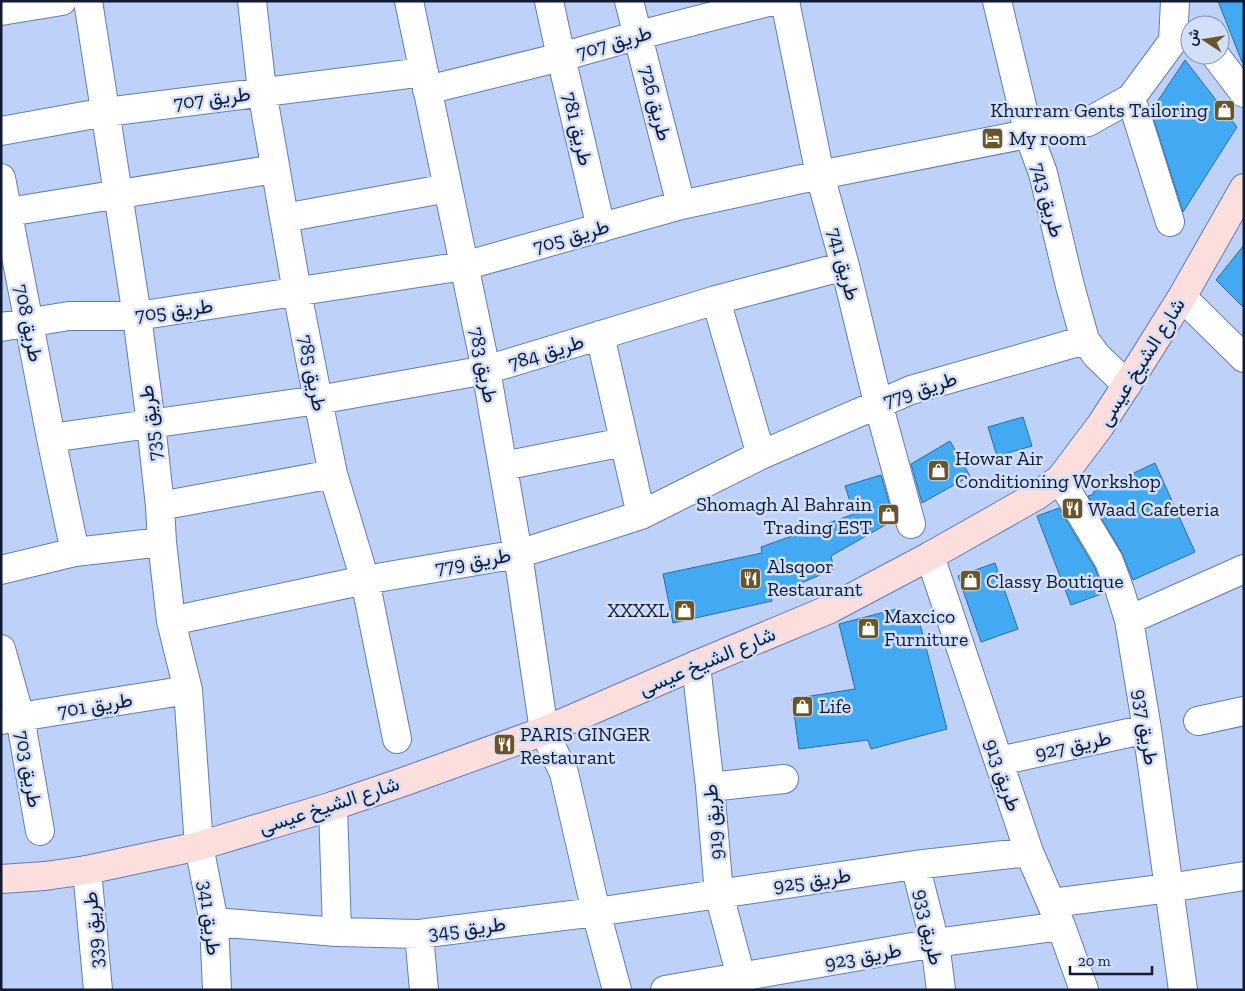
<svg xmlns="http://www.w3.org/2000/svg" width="1245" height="991" viewBox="0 0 1245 991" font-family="'Zilla Slab',Vazirmatn,serif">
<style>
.building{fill:#42a9f3;stroke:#2f6d9c}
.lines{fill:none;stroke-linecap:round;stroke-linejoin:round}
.street-casing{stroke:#607db8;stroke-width:30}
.secondary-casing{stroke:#607db8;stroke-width:30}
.street{stroke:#fff;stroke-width:28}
.secondary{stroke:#fcdedc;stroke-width:28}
.labels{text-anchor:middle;stroke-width:5;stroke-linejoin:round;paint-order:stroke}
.street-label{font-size:20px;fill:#101b33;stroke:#d2dff9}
.poi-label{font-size:20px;fill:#101b33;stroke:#d2dff9;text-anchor:start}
</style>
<rect width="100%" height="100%" fill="#bed2f9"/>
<path class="building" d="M1218 1H1244V62H1242Z
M1185 60 1237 127 1183 212 1151 111Z
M1244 245V308L1216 280Z
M1023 417 1032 446 997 456 988 427Z
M950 441 970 476 922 503 911 464Z
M1155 463 1195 552 1133 580 1122 553 1088 496 1094 494 1093 492Z
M881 475 894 520 831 556 834 569 771 596 772 601 673 623 663 574 762 553 761 547 854 514 845 486Z
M1059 508 1095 568 1104 593 1071 605 1037 516Z
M995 563 1018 629 981 642 958 576Z
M900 608 920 624 947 729 871 749 868 740 799 749 792 699 855 689 839 624Z"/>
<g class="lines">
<defs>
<path id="street" d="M88 1 137 316 151 424 160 506 162 542 171 621 188 690 199 846 214 922 217 990
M252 1 262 91 297 292 318 400 333 474 365 580 397 739
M409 1 486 370 518 554 544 731 564 773 596 912 617 990
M549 1 561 57 601 228
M629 1 681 205
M785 1 820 175 845 266 878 403 911 524
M997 1 1029 135 1043 173 1070 286 1085 340 1097 356 1127 385
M1 11 62 1
M1215 55 1244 93
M427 90 561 57 639 35 772 1
M1 131 106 112 424 72
M1 178 51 438 75 552
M8 212 275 169
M284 218 448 188
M1170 222 1131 98 1173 41 1175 1
M1182 297 1244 358
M716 300 761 455
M1 327 69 316H137L464 266 681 205 820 175 1088 122 1131 98
M600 335 641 515
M51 438 318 400 486 370 716 300 845 266
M503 466 624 442
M1060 479 1109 561 1120 591 1129 620 1147 729 1183 990
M160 506 333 474
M930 556 1029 852 1061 926 1084 990
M1 570 75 552 162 542
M1129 620 1244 569
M171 621 365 580 518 554 604 527 641 515 761 455 911 390 1085 340
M1 649 20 717 40 831
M696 665 710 787 719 894 741 977
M1 720 188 690
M1198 721 1244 711
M999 761 1147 729
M710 787 784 779
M333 806 337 932
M915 865 935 943 941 990
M87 870 98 990
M1052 903 1169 888 1244 876
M214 922 337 932 419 934 596 912 915 865 1029 852
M419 934 424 990
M665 990 935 943 1061 926"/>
<path id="secondary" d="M1 879 45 876 87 870 199 846 333 806 403 782 544 731 696 665 830 609 930 556 1036 496 1060 479 1100 426 1135 372 1182 297 1244 188"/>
</defs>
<use href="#street" class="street-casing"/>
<use href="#secondary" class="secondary-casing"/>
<use href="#street" class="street"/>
<use href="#secondary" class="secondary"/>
</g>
<defs>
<symbol id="shop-square" viewBox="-11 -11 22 22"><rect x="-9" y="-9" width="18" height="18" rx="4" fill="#6c5525" stroke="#d2dff9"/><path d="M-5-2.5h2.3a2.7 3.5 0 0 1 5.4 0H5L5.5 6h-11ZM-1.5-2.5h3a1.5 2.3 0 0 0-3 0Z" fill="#fff"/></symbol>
<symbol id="hotel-square" viewBox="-11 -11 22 22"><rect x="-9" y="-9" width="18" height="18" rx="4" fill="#6c5525" stroke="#d2dff9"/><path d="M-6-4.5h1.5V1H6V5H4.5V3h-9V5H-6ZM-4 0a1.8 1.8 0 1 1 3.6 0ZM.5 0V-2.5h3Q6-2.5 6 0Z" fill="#fff"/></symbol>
<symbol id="restaurant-square" viewBox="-11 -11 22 22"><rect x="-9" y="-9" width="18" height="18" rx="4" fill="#6c5525" stroke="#d2dff9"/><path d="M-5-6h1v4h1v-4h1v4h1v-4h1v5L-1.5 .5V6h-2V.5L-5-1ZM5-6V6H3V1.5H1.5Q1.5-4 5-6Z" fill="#fff"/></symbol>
</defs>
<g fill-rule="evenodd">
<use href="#shop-square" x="1212" y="98" width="25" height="25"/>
<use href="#hotel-square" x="980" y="126" width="25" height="25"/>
<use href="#shop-square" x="926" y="458" width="25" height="25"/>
<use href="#restaurant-square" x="1060" y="496" width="25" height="25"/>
<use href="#shop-square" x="876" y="502" width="25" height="25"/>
<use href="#restaurant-square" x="738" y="566" width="25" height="25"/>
<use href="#shop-square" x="958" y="568" width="25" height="25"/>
<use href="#shop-square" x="672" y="598" width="25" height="25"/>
<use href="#shop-square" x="856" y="616" width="25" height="25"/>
<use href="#shop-square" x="790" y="694" width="25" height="25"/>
<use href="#restaurant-square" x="492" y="732" width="25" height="25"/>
</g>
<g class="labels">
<g class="street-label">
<text transform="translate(614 42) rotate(-16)" y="7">طريق 707</text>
<text transform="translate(212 98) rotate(-7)" y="7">طريق 707</text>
<text transform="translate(656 103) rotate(76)" y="7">طريق 726</text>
<text transform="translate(578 129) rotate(77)" y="7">طريق 781</text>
<text transform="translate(1048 200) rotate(75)" y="7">طريق 743</text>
<text transform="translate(571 236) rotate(-16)" y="7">طريق 705</text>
<text transform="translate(844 264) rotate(75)" y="7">طريق 741</text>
<text transform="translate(174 310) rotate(-7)" y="7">طريق 705</text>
<text transform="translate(29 323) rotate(79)" y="7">طريق 708</text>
<text transform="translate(546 352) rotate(-17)" y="7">طريق 784</text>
<text transform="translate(1141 362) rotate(-58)" y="7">شارع الشيخ عيسى</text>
<text transform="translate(484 365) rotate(79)" y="7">طريق 783</text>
<text transform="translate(313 373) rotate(79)" y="7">طريق 785</text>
<text transform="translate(920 389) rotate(-18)" y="7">طريق 779</text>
<text transform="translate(150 423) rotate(-97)" y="7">طريق 735</text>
<text transform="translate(473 561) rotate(-10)" y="7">طريق 779</text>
<text transform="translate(707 661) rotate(-23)" y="7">شارع الشيخ عيسى</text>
<text transform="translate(95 705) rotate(-9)" y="7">طريق 701</text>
<text transform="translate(1146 727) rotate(81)" y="7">طريق 937</text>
<text transform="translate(1073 745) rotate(-12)" y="7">طريق 927</text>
<text transform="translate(29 769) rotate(80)" y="7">طريق 703</text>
<text transform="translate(1003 775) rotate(71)" y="7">طريق 913</text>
<text transform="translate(329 805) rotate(-18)" y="7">شارع الشيخ عيسى</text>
<text transform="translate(713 822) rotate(-95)" y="7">طريق 919</text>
<text transform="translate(812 880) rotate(-8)" y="7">طريق 925</text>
<text transform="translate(210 918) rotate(83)" y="7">طريق 341</text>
<text transform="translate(929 927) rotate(78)" y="7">طريق 933</text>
<text transform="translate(467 928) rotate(-7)" y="7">طريق 345</text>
<text transform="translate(93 930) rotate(-95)" y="7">طريق 339</text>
<text transform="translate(863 956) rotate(-10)" y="7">طريق 923</text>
</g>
<g class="poi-label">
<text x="1208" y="117" text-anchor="end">Khurram Gents Tailoring</text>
<text x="1009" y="145">My room</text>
<text x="955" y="465">Howar Air<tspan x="955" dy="23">Conditioning Workshop</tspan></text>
<text x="872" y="511" text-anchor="end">Shomagh Al Bahrain<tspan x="872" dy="23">Trading EST</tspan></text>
<text x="1088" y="516">Waad Cafeteria</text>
<text x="767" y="573">Alsqoor<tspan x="767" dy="23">Restaurant</tspan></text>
<text x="986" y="588">Classy Boutique</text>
<text x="669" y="617" text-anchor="end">XXXXL</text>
<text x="884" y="623">Maxcico<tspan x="884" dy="23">Furniture</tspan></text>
<text x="819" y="713">Life</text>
<text x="520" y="741">PARIS GINGER<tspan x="520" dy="23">Restaurant</tspan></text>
</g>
</g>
<rect width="1245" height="991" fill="none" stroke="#101b33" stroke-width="5"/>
<g transform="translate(1205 40) rotate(282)"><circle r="24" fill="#d2dff9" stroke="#8491aa"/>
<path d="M0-4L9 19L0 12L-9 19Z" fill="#6c5525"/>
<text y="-8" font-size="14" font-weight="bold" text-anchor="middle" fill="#101b33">ش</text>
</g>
<path d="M1070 966v8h82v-8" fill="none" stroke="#101b33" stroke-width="2.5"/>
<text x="1078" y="966" font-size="15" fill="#101b33" stroke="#d2dff9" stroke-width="4" paint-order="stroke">20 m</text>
</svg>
